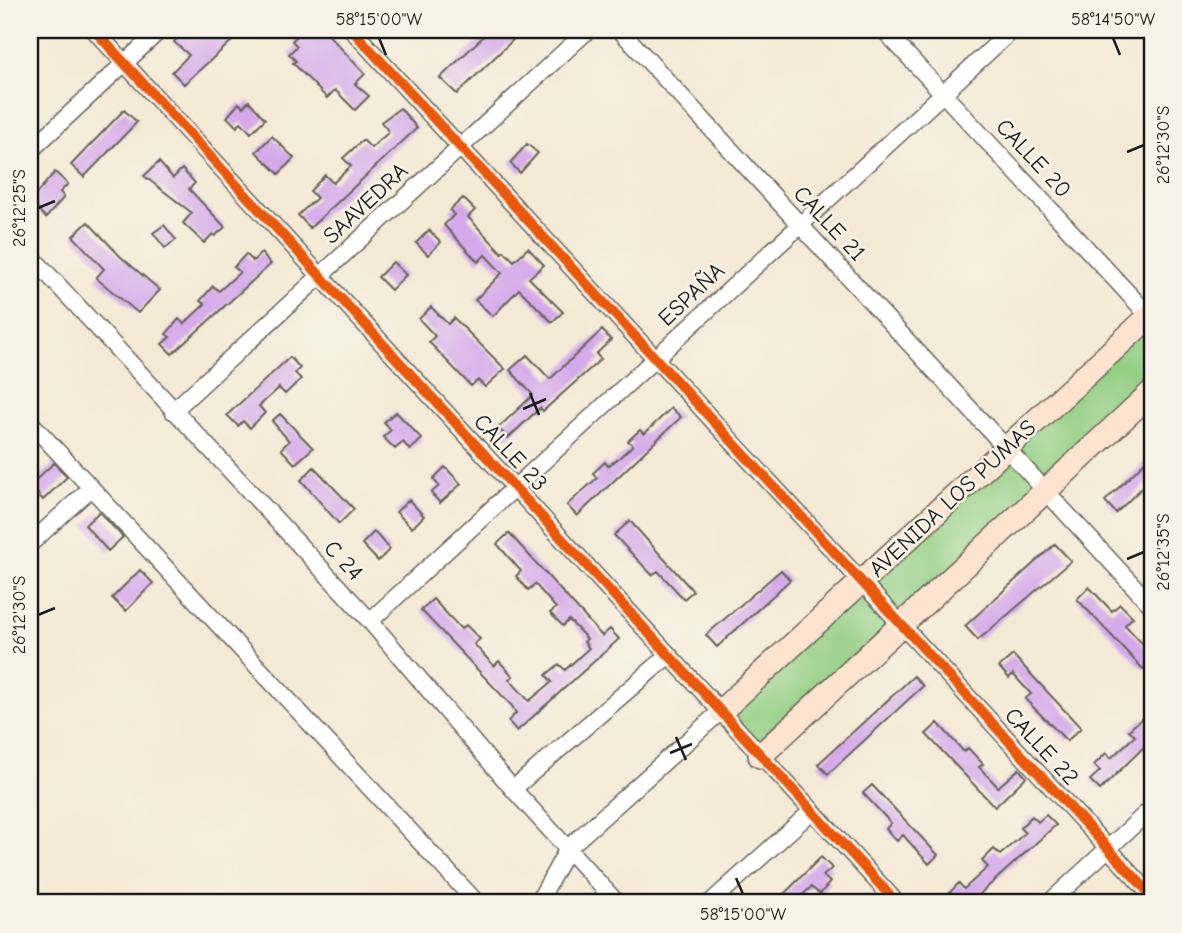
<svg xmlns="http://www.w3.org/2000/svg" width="1182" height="933" viewBox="0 0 1182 933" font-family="'Comic Neue',sans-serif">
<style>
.green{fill:#94cf84;stroke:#587650;stroke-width:2}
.building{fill:#d4a9ea}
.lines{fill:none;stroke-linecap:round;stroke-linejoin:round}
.street-casing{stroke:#68645c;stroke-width:19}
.secondary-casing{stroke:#68645c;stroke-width:26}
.street{stroke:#fff;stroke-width:16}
.secondary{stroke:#fde4d0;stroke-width:23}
.cycleway-casing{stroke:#f7f3e8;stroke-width:15}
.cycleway{stroke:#e8590c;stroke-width:10}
.ticks{fill:none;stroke:#1c1c1c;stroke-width:2.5}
.labels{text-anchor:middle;stroke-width:5;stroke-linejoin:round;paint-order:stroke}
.street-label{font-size:23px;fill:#1c1c1c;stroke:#f7f3e8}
.neatline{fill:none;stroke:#1c1c1c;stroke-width:2.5}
.ticks-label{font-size:18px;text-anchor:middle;fill:#1c1c1c}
</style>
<rect width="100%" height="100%" fill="#f7f3e8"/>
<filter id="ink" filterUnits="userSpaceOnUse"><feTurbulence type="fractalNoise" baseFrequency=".0143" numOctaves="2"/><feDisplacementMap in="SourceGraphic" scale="14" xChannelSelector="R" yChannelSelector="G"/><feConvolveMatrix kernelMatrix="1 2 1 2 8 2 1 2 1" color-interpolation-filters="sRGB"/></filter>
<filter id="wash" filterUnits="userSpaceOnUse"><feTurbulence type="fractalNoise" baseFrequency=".00686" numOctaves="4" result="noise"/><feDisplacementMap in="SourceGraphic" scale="28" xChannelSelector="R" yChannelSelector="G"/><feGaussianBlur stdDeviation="1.57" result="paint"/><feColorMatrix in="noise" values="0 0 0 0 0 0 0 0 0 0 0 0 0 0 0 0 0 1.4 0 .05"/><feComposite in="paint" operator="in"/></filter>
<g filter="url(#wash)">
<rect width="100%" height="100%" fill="#f4e9d4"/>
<path class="green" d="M1152 316V392L760 754 721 711Z"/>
<g id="blocks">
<path class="building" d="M184 30H244L184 84 172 72 189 55 174 42Z
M303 30H324L365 74 355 84 369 96 355 110 335 90 327 98 293 63 296 61 289 54 297 46 292 41Z
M490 30H523L457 94 440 78Z
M249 101 265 119 251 133 241 122 237 127 227 117 239 103 243 107Z
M400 108 417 128 310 228 298 215 317 198 310 191 325 175 333 183 351 166 343 158 363 140 371 148 389 132 381 122Z
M124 110 137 122 84 177 71 165Z
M272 136 294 158 279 174 256 152Z
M527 144 538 153 520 173 510 163Z
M159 162 173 178 182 169 195 183 189 189 225 227 215 236 213 234 204 243 183 223 192 213 144 176Z
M55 172 68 184 60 192 64 197 46 218 30 201Z
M463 198 475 210 468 217 502 253 504 251 514 261 528 248 544 265 529 278 563 312 552 322 519 289 493 316 475 300 502 273 485 255 478 262 444 225 454 215 450 210Z
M88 222 121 257 160 290 138 313 96 278 104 269 73 236Z
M164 225 176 240 165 248 153 233Z
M429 230 441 242 428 255 416 243Z
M261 253 271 264 172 354 162 344 170 337 166 334 179 319 184 324 205 304 200 301 213 286 219 291 240 272 234 267 246 254 253 261Z
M393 262 406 275 391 290 378 277Z
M431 307 448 324 454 318 505 369 485 387 478 380 471 386 429 342 435 336 419 319Z
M602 330 611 340 596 354 601 359 543 411 540 408 508 438 498 428 533 395 510 370 527 355 550 379Z
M290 357 300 368 295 373 301 379 285 394 279 388 259 406 265 413 250 428 243 421 238 426 227 415Z
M671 408 681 417 577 516 567 505 597 478 593 473 605 462 608 466 619 458 633 445 628 441 640 430 644 434Z
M396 412 422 439 410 450 403 442 395 449 383 437 391 430 384 422Z
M280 414 313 448 295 464 281 449 289 441 272 421Z
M1152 455V478L1116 513 1105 501Z
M54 463 67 477 43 500 30 485Z
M314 467 354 509 339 524 301 480Z
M445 467 461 484 440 503 431 493 439 486 433 479Z
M409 500 424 516 412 528 396 512Z
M99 512 123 537 108 551 85 525Z
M630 521 693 591 684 599 658 571 652 575 614 535Z
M374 532 390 549 378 561 362 544Z
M509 533 602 636 610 629 619 639 517 731 508 721 516 713 512 706 421 610 433 599 461 629 466 625 480 639 474 644 494 666 499 661 513 676 509 679 529 701 552 682 546 675 559 664 565 670 589 648 584 642 587 639 569 620 563 626 550 613 556 608 535 584 528 590 516 576 521 571 497 544Z
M1055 544 1071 561 978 640 965 626Z
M140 570 153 583 126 611 112 598Z
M781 570 790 580 717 647 706 635Z
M1089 587 1112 611 1120 604 1133 617 1125 625 1152 654V660L1143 669 1077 599Z
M1013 655 1081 728 1067 741 1025 699 1031 694 1013 674 1009 678 999 667Z
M914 676 923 686 828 774 818 764Z
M1142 718 1152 729V739L1100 790 1090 780 1100 771 1094 765 1106 753 1111 758 1135 736 1129 730Z
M938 723 964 752 968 748 983 764 979 767 998 787 1019 769 1026 777 995 807 926 734Z
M872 785 938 855 929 864 903 835 897 841 886 829 891 823 863 793Z
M1046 815 1056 825 982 892 975 900 978 903H948L952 900 947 895 959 883 964 889 988 867 982 861 994 849 1000 855 1025 833 1020 828 1032 816 1038 822Z
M821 857 832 868 823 876 830 882 820 894 811 887 794 903H775Z"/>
</g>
</g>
<g filter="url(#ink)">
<use href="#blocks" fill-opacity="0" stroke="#68645c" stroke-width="2"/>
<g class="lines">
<defs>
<path id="street" d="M94 30 897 903
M352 30 1152 896
M620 30 1152 606
M884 30 1152 319
M1147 30 1152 35
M30 151 160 30
M30 255 370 621 513 789 617 903
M173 411 588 30
M30 422 477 903
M30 544 91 488
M370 621 1012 30
M513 789 669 655
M538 903 568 848 721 711
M710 903 812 811
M1049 903 1152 808"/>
<path id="secondary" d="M721 711 1152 314
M760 756 1152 392"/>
</defs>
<use href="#street" class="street-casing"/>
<use href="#secondary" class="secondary-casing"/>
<use href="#street" class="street"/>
<use href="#secondary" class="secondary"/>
<defs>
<path id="cycleway" d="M94 30 897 903
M352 30 1152 896"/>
</defs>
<use href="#cycleway" class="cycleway-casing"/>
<use href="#cycleway" class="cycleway"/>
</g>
</g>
<path class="ticks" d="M379 38 386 55M1113 38 1120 55M1127 152 1144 145M38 208 55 201M530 393 539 415M523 409 546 399M1127 559 1144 552M38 615 55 608M676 737 686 760M670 753 692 744M736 878 743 894"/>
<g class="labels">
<g class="street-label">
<text transform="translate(1034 158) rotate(47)" y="8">CALLE 20</text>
<text transform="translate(365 203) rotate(-43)" y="8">SAAVEDRA</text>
<text transform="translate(830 223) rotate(47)" y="8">CALLE 21</text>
<text transform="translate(691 294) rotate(-43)" y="8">ESPAÑA</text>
<text transform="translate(511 452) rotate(47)" y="8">CALLE 23</text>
<text transform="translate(952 498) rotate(-43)" y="8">AVENIDA LOS PUMAS</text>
<text transform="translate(344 560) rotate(47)" y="8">C 24</text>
<text transform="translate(1042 746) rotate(47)" y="8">CALLE 22</text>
</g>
</g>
<rect width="1182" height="933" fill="none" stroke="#f7f3e8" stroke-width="77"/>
<rect x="38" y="38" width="1106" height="856" class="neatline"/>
<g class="ticks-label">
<text x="379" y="25">58°15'00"W</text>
<text x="1113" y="25">58°14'50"W</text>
<text transform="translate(1163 145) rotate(-90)" y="6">26°12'30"S</text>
<text transform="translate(19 208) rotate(-90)" y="6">26°12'25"S</text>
<text transform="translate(1163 552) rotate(-90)" y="6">26°12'35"S</text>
<text transform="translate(19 615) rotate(-90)" y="6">26°12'30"S</text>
<text x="743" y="920">58°15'00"W</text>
</g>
</svg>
